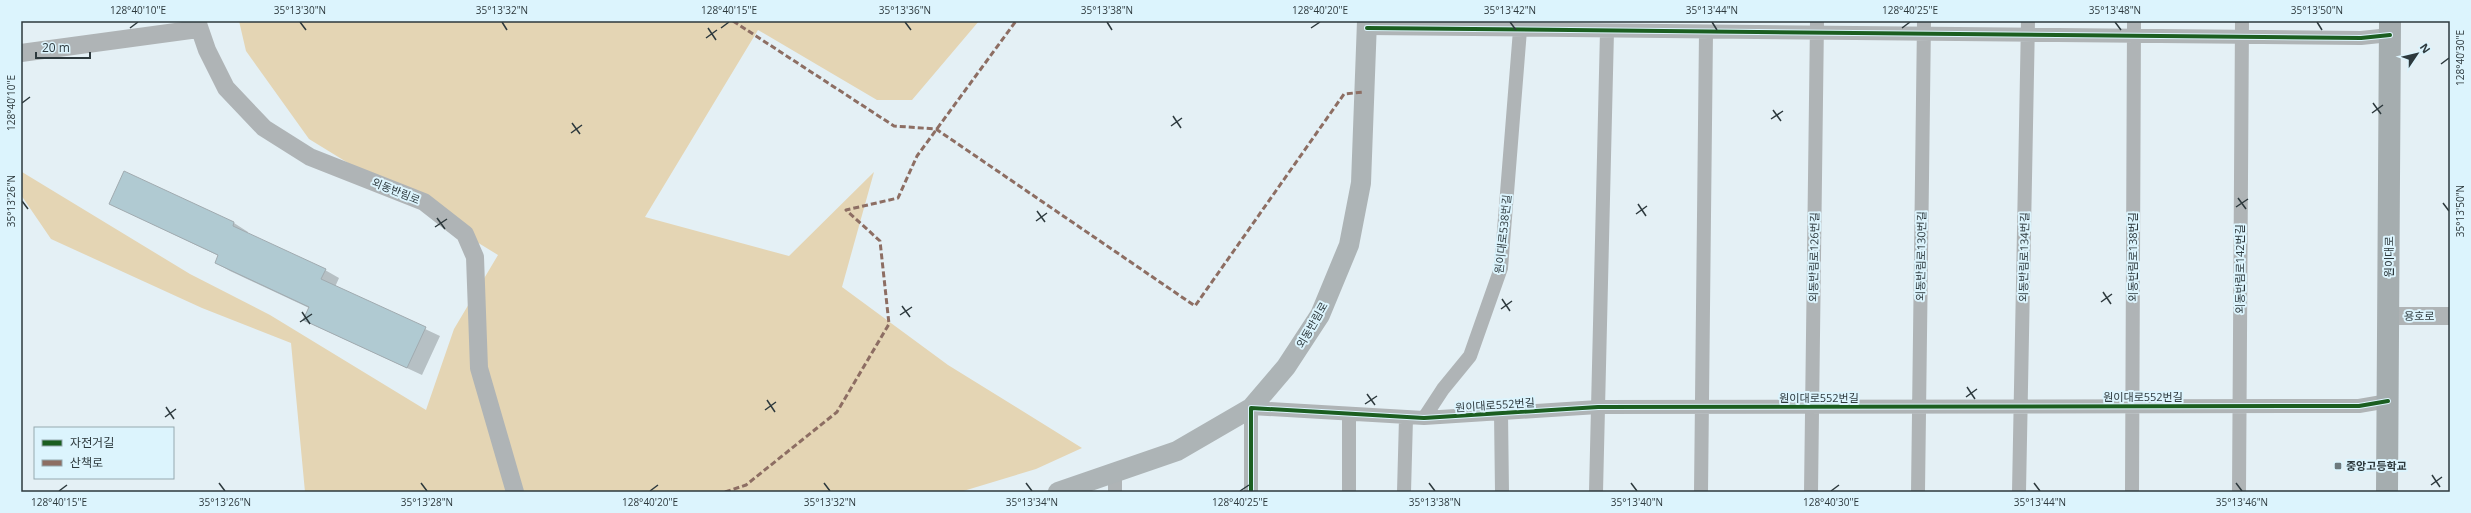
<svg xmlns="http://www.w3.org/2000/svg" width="2471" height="513" viewBox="0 0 2471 513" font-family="'Open Sans','Noto Sans KR',sans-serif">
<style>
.green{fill:#e4d5b4}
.shadow{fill:#0003}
.building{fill:#b0cad2;stroke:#a1abb0}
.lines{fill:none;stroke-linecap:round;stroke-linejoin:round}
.minor{stroke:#afb4b6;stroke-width:14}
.tertiary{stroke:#afb4b6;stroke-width:18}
.secondary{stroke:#adb4b6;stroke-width:20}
.primary{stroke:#a5adaf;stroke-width:22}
.quiet{stroke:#8d6e63;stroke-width:3;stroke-dasharray:6 3;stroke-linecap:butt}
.cycleway-casing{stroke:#dcf4fd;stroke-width:6}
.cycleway{stroke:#1b5e20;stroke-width:4}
.ticks{fill:none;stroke:#2d393d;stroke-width:1.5}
.poi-dot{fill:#6d797d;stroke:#dcf4fd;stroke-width:1.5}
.labels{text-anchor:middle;stroke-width:4;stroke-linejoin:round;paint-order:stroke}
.street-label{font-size:11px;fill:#2d393d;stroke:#dcf4fd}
.poi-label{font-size:11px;font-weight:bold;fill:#2d393d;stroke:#dcf4fd;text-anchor:start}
.neatline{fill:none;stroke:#2d393d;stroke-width:1.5}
.ticks-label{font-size:10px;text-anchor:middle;fill:#2d393d}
</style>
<rect width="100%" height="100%" fill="#e4f0f5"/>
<path class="green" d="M239 21H979L912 100H877L758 30 645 217 789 256 874 172 842 287 948 365 1082 448 1036 469 960 492H305L291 343 202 308 51 239 21 195 22 172 190 274 270 315 426 410 454 329 498 255 309 139 246 51Z"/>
<path class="shadow" d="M125 173 234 223 248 232 247 234 325 270 339 278 335 287 440 336 422 375 318 327 304 319 309 308 230 271 216 263 219 256 110 204Z"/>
<path class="building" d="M124 171 234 222 233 226 326 269 321 279 426 327 407 368 303 320 309 307 215 263 218 255 109 204Z"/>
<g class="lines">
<path class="minor" d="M1367 28 2361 38 2390 35
M1501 413 1502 492
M1349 414V492
M1424 418 1443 389 1470 356 1501 268 1520 30
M1115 492V473
M1251 492V408L1424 418 1598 407 2359 406 2388 401
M1404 492 1406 418
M1596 492 1607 31
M1701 492 1706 32
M1811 492 1817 21
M1918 492 1924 21
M2019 492 2028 21
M2132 492 2134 21
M2239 492 2242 21"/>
<path class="tertiary" d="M197 21 207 50 226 88 264 128 310 157 424 202 465 234 475 257 479 368 515 492
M21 53 198 29
M2389 316H2450"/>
<path class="secondary" d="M1058 492 1177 451 1251 408 1286 367 1320 315 1349 245 1361 183 1367 21"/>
<path class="primary" d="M2387 492 2390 21"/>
<path class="quiet" d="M733 21 894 126 936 129 1195 306 1344 94 1364 92
M725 492 746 485 837 412 889 324 880 241 846 210 898 198 917 156 1016 21"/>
<defs>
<path id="cycleway" d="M1367 28 2361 38 2390 35
M1251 492V408L1424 418 1598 407 2359 406 2388 401"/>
</defs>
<use href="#cycleway" class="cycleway-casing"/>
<use href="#cycleway" class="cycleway"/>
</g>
<path class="ticks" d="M300 22 306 30M502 22 507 30M905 22 911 30M1107 22 1112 30M1510 22 1516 30M1712 22 1717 30M2115 22 2121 30M2317 22 2322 30M130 28 138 22M708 28 716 40M721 28 729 22M1311 28 1320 22M1902 28 1910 22M706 38 717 30M2441 64 2449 58M22 103 30 97M2373 103 2381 114M1773 110 1781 121M2372 113 2383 105M1173 116 1181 128M1771 119 1783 111M572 123 580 134M1171 126 1182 118M571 133 582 125M2238 198 2246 209M22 201 28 209M2443 203 2449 211M1638 204 1646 216M2236 207 2248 199M1037 211 1045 222M1636 214 1647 206M437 218 445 229M1036 221 1047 213M435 227 447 219M2103 292 2111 304M1502 299 1510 311M2101 302 2112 294M902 306 910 317M1501 309 1512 301M302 312 310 324M900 315 912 307M300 322 312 314M1967 387 1975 399M1367 394 1375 405M1966 397 1977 389M767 400 775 412M1365 404 1377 396M166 407 174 419M765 410 776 402M165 417 176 409M2432 475 2440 487M219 483 225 491M421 483 427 491M824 483 830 491M1026 483 1032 491M1429 483 1435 491M1631 483 1637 491M2034 483 2040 491M2236 483 2242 491M2431 485 2442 477M59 491 67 485M650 491 658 485M1240 491 1249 485M1831 491 1839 485"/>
<rect class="poi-dot" x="2334" y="462" width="8" height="8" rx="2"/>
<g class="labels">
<g class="street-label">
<text transform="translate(396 191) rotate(22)" y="4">외동반림로</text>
<text transform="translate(1503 234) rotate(-84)" y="4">원이대로538번길</text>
<text transform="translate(1921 256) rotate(-89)" y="4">외동반림로130번길</text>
<text transform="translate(1814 257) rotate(-89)" y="4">외동반림로126번길</text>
<text transform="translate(2024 257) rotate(-89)" y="4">외동반림로134번길</text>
<text transform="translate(2133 257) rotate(-90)" y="4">외동반림로138번길</text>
<text transform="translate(2389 257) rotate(-90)" y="4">원이대로</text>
<text transform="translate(2240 269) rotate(-90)" y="4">외동반림로142번길</text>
<text x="2419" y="320">용호로</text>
<text transform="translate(1312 325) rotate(-60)" y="4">외동반림로</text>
<text x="2143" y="401">원이대로552번길</text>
<text x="1819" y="402">원이대로552번길</text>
<text transform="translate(1495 405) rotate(-4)" y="4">원이대로552번길</text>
</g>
<g class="poi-label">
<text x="2346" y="470">중앙고등학교</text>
</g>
</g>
<rect width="2471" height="513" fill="none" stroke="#dcf4fd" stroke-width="44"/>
<rect x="34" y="427" width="140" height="52" fill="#dcf4fd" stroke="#96a9b0"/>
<rect x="42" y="440" width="20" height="6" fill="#1b5e20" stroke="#96a9b0"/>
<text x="70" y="447" font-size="12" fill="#2d393d">자전거길</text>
<rect x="42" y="460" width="20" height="6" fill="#8d6e63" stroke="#96a9b0"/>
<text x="70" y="467" font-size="12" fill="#2d393d">산책로</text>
<g transform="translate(2417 54) rotate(55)" stroke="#dcf4fd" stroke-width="3" paint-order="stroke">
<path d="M0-3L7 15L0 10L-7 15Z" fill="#2d393d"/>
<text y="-6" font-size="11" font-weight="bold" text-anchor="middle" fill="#2d393d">N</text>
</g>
<path d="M36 52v6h54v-6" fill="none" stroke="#2d393d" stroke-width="2"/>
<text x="42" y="52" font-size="12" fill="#2d393d" stroke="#dcf4fd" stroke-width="3" paint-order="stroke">20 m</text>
<rect x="22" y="22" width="2427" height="469" class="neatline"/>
<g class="ticks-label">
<text x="138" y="14">128°40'10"E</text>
<text x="300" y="14">35°13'30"N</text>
<text x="502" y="14">35°13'32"N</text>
<text x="729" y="14">128°40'15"E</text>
<text x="905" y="14">35°13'36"N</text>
<text x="1107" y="14">35°13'38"N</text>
<text x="1320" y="14">128°40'20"E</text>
<text x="1510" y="14">35°13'42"N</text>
<text x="1712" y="14">35°13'44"N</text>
<text x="1910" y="14">128°40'25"E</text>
<text x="2115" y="14">35°13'48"N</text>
<text x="2317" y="14">35°13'50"N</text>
<text transform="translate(2460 58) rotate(-90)" y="4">128°40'30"E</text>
<text transform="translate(11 103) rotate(-90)" y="4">128°40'10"E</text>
<text transform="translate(11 201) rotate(-90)" y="4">35°13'26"N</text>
<text transform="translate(2460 211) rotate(-90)" y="4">35°13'50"N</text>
<text x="59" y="506">128°40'15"E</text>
<text x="225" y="506">35°13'26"N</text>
<text x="427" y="506">35°13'28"N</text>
<text x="650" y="506">128°40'20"E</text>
<text x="830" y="506">35°13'32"N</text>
<text x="1032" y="506">35°13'34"N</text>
<text x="1240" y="506">128°40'25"E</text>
<text x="1435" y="506">35°13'38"N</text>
<text x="1637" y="506">35°13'40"N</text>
<text x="1831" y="506">128°40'30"E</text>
<text x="2040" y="506">35°13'44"N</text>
<text x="2242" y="506">35°13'46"N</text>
</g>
</svg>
